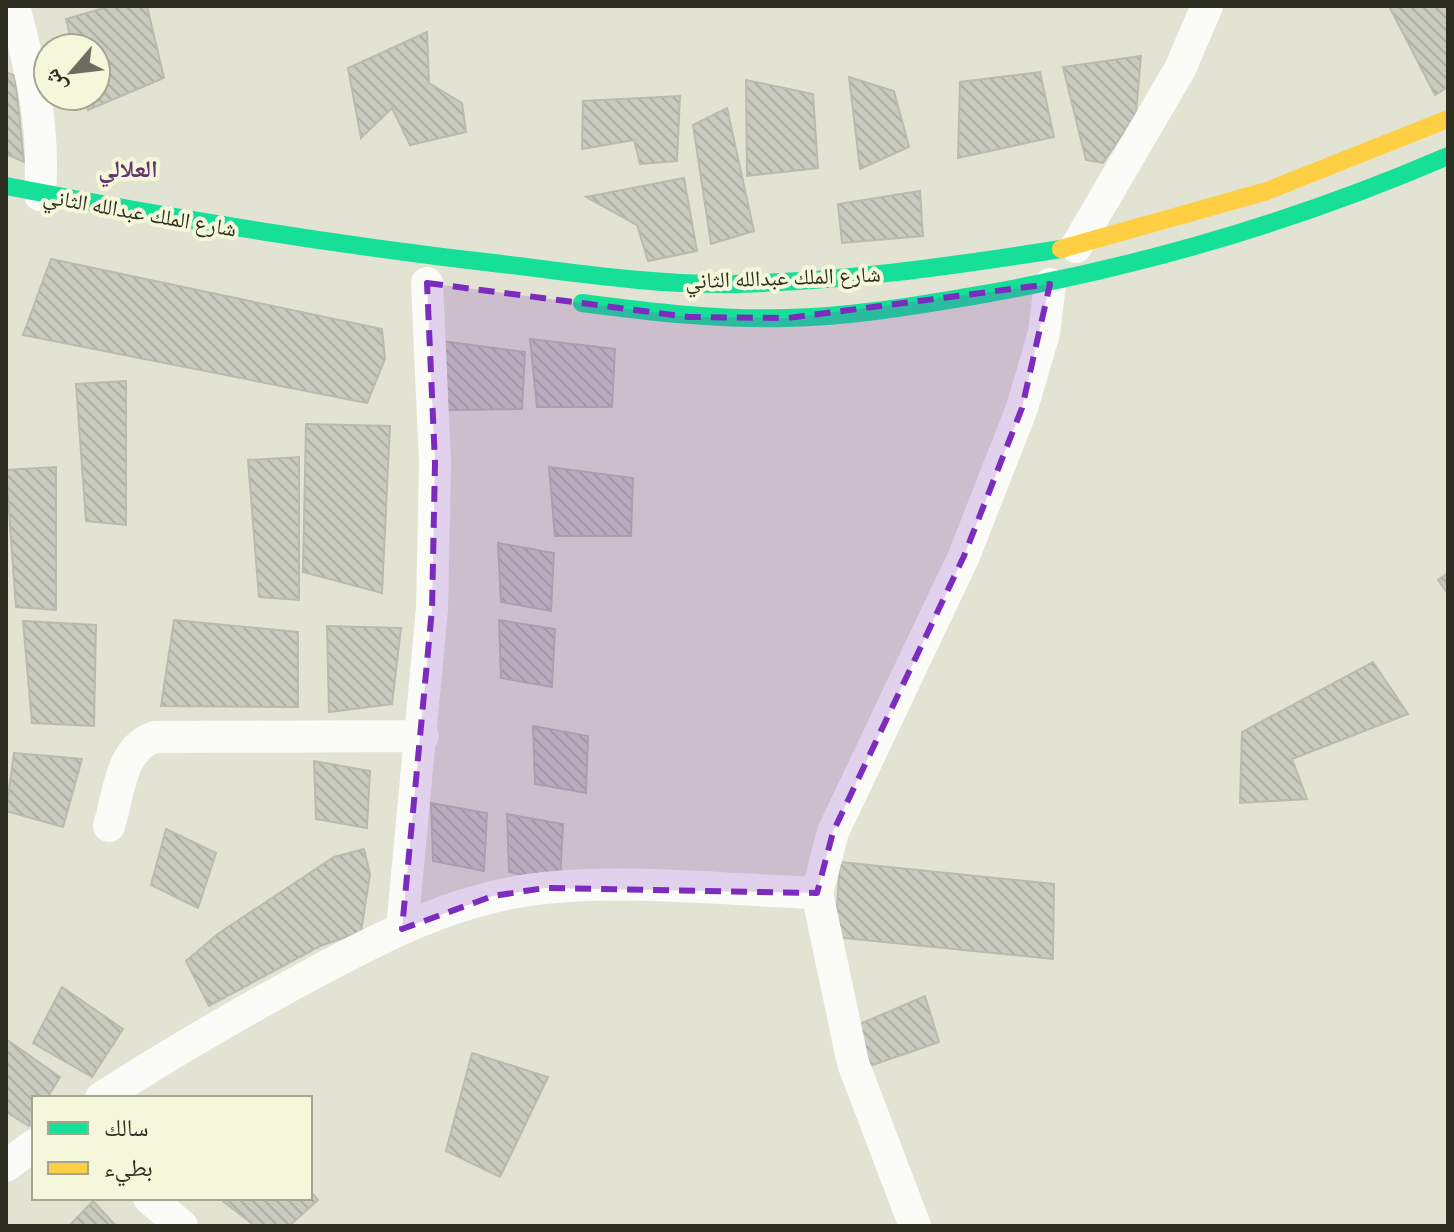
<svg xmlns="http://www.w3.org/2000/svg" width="1454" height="1232" viewBox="0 0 1454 1232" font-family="'Source Serif 4','Noto Naskh Arabic',serif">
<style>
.building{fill:url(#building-back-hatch);stroke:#babaae;stroke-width:2}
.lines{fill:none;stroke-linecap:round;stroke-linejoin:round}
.street{stroke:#fbfbf8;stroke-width:32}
.fast{stroke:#16e098;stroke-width:18}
.slow{stroke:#ffcf43;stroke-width:18}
.marked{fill:#7b2cbf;fill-opacity:0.2;stroke:#7b2cbf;stroke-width:6;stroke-dasharray:16 10;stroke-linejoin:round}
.labels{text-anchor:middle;stroke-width:8;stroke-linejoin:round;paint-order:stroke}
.street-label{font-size:22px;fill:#2d2d22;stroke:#f5f7da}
.neighbourhood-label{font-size:24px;font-weight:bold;fill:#62376d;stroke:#f5f7da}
</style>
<defs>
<pattern id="building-back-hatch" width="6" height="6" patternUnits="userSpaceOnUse" patternTransform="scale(2)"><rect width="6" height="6" fill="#cacbbf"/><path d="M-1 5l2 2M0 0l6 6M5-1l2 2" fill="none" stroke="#aeafa4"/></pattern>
</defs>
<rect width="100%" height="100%" fill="#e2e3d3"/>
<path class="building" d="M111 6H147L164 78 88 110 85 96H96V48H73L66 19Z
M1389 6H1448V87L1435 95Z
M427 32 429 83 462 103 466 132 410 145 392 108 361 138 348 68Z
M1141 56 1136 114 1103 163 1086 160 1063 67Z
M6 72 15 76 24 162 6 154Z
M1040 72 1054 137 958 158 960 82Z
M849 77 894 91 909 147 860 169Z
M746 80 813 94 818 168 747 176Z
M680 96 677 161 640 164 634 140 582 149 583 101Z
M727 108 754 231 711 244 693 125Z
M684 178 697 251 648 261 637 225 586 197Z
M920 191 923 236 842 243 838 204Z
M51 259 382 329 385 359 367 403 23 335Z
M530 339 615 349 612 407H537Z
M441 341 525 352 522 409 447 410Z
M126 381V525L86 521 76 384Z
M306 424 390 426 382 593 303 572Z
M299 457V600L259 597 248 460Z
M56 467V610L16 607 6 470Z
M549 467 633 478 631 536H555Z
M498 543 554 553 551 611 501 602Z
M1448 573V594L1438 580Z
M174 620 298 632V707L161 706Z
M499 620 555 629 552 687 501 678Z
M23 621 96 625 94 726 32 723Z
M327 626 401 628 392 704 329 712Z
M1373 662 1408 714 1292 759 1307 799 1240 803 1242 732Z
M533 726 588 736 586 793 535 784Z
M14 753 82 759 63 827 6 811Z
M314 761 370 771 367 828 316 819Z
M431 803 487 813 484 871 433 861Z
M507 814 563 824 560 882 509 872Z
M166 829 216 853 198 908 151 885Z
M364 849 370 874 361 932 320 946 209 1006 186 961 219 933 334 857Z
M840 862 1054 884 1053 959 835 937Z
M62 987 123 1029 92 1077 33 1043Z
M925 996 939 1042 864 1068 855 1026Z
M6 1039 60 1077 47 1098H34V1118L29 1126 6 1112Z
M472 1053 548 1077 500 1177 446 1151Z
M310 1191 318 1200 289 1226H255L219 1198H310Z
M93 1201 116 1226H69Z"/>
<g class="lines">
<path class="street" d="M14 6C32 75 45 123 40 195
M1076 247 1180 69 1207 6
M109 826C119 794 120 748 155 737L423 736
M402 929 432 609 435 463 427 283
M101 1098C166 1056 233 1017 301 980 377 939 455 897 544 888 630 879 730 890 817 893
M6 1166 34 1145
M149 1198 182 1226
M915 1226 853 1063 817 893 833 832 964 556 1022 408 1044 333 1050 284"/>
<path class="fast" d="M6 186C170 218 335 245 502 264 577 273 654 285 730 284 842 282 951 266 1061 249
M582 303C650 312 718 320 787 318 850 317 912 306 973 296 1138 268 1295 222 1448 156"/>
<path class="slow" d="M1061 249 1267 191 1448 119"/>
</g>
<path class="marked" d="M427 283 689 317 788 318 1050 284 1022 408 964 556 833 832 817 893 545 888 493 896 402 929 432 609 435 463Z"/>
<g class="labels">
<g class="street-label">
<text transform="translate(140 212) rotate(10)" y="8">شارع الملك عبدالله الثاني</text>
<text transform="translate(783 277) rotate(-2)" y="8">شارع الملك عبدالله الثاني</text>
</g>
<g class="neighbourhood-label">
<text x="128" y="177">العلالي</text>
</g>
</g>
<rect width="1454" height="1232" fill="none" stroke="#2d2d22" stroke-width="16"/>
<rect x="32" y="1096" width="280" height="104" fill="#f5f7da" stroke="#a5a690" stroke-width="2"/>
<rect x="48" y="1122" width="40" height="12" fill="#16e098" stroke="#a5a690" stroke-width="2"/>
<text x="104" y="1136" font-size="24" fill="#2d2d22">سالك</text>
<rect x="48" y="1162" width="40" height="12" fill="#ffcf43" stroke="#a5a690" stroke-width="2"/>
<text x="104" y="1176" font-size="24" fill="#2d2d22">بطيء</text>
<g transform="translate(72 72) rotate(242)"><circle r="38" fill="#f5f7da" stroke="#a5a690" stroke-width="2"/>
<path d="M0-6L14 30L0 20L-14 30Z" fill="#6c6d60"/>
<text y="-12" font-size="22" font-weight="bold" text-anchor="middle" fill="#2d2d22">ش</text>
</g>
</svg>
